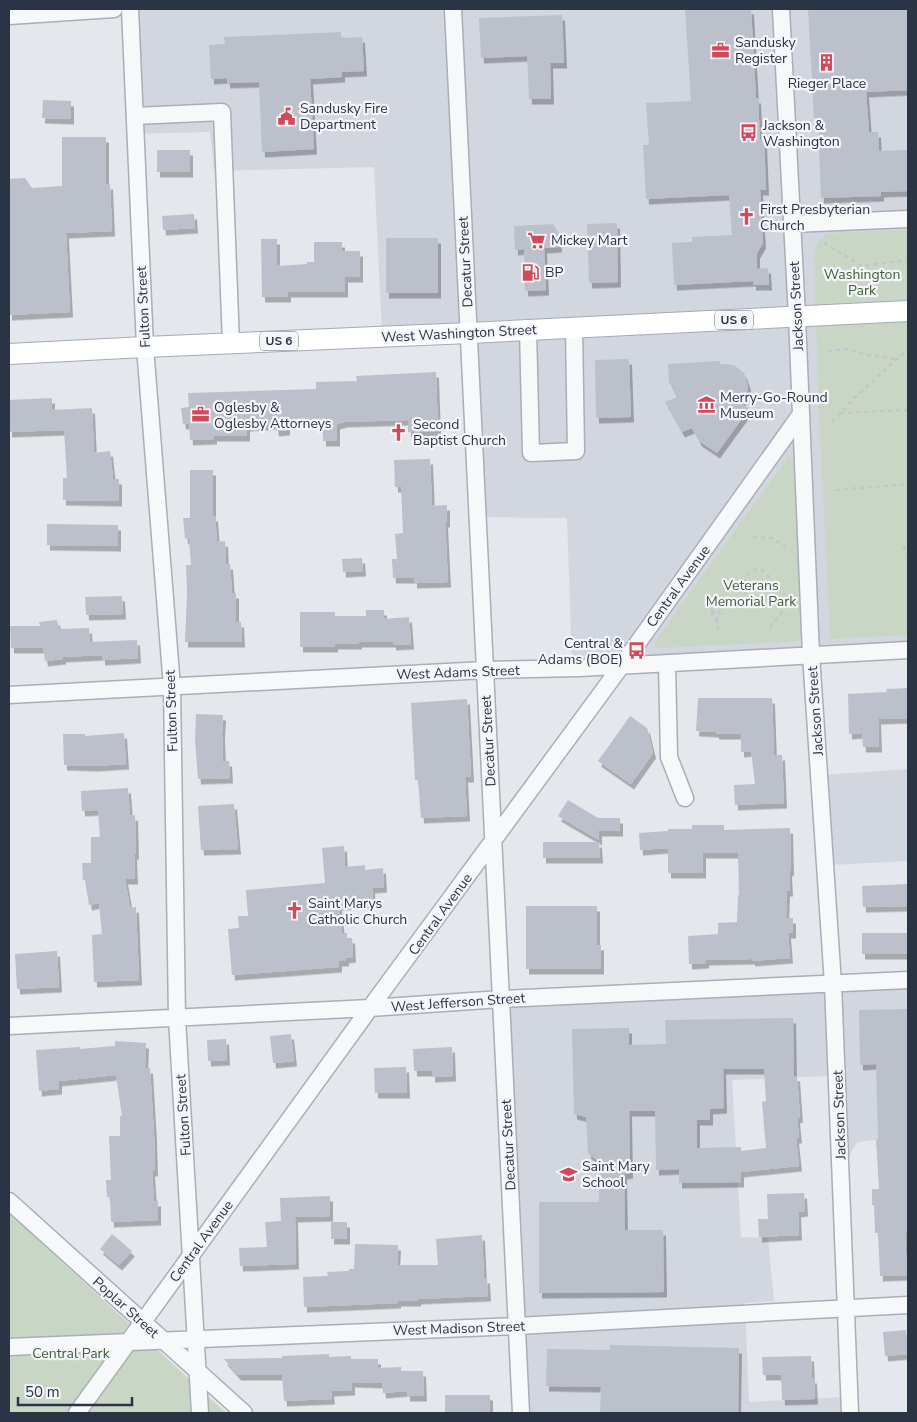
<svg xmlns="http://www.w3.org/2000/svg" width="917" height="1422" viewBox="0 0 917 1422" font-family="'Nunito Sans',sans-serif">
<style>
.built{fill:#d2d6de}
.green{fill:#c9d6c5}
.building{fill:#bbc0ca;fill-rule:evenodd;filter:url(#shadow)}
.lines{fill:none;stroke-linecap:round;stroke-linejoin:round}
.minor-casing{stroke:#a9aeb7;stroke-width:19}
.major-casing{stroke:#a3abb8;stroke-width:22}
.path{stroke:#c2c5cb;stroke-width:2.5;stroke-dasharray:4 4;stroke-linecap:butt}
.minor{stroke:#f7f8fa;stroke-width:16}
.major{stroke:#fff;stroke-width:20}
.labels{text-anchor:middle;stroke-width:4.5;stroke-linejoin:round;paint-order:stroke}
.shield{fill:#f4f6f9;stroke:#676e7b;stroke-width:1}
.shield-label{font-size:12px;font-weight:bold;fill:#2b3445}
.poi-label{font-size:14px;fill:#2b3445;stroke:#f4f6f9;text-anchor:start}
.street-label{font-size:14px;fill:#2b3445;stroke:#f4f6f9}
.park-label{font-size:14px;fill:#3f6138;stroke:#f4f6f9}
</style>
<defs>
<filter id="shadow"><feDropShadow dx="3" dy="5.5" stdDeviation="0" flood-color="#0004"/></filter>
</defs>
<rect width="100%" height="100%" fill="#e4e7ec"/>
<path class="built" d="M125 9H908V646L572 662 567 518 472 517 460 330 382 333 374 167 214 171 210 132 131 134Z
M908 769V861L830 865 823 775Z
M908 974V1136L857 1142 836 1181 831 1076 732 1080 741 1237 768 1238 774 1301 745 1303 749 1402 845 1397V1413H525L506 1004 824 990 830 1057 827 979Z"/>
<path class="green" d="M908 230V635L830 639 819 415 814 256C816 244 818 237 830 233Z
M788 457H793L794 466 803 634C800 642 795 641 787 642L659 648 655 646 656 640Z
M9 1213 226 1413H9Z"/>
<path class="building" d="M685 9H751L756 98H758L760 139H764L766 190H760L763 243 757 253V269L768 268 769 285H753V281L674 285 672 243 692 242V237L732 235 729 195 646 199 643 145H649L646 103 691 101Z
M808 9H908V90L866 92 869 132H878L879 151 908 150V191L881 192V196L821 198 818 118H814Z
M562 15 564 63H550L551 99H529L527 56 481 58 479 18Z
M341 32V38L362 37 364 71 342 72V77L310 79 314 149 262 152 259 82 227 83V78L211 79 209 45 225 44 224 37Z
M43 100 71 101V119L42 118Z
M62 137H106V184H110L112 231 66 233 70 312 9 315V179L25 178 32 188 62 186Z
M157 150H190V172H157Z
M194 214 195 228 163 230 162 216Z
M617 223 618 282 589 283 587 224Z
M553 224 558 232 559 247 544 248 546 290 525 291 524 249 515 250 514 226Z
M386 238H438V293H386Z
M261 239H277V266L307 264V262H314V242H342V251H360V277H345V292H288V297H262Z
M629 359 631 417 596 418 595 360Z
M720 361V364L734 365 744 373 748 385 747 392 741 403 749 409 717 453 699 441 692 428 682 432 665 402 677 397 669 382 668 364Z
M436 372 438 431 408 432V420L344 422 337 424V441H323V427H317V423L287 424V430L276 431 275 424 247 426V436H214V439L190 440 189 423 183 424 181 408 189 407 188 393 316 389V382L357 381 356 376Z
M52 398V410L92 408 94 453 110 451 113 479H119V501L63 500V478H67L64 430 9 432V400Z
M430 459 432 506 447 505V522H445L448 582 414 583V578H393L392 559H397L395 534 403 533 401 487H395L394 460Z
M190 470H213V516H215L217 542 225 541 226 564H230L232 593H236V622H241L242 642H185L187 593 186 565H191L189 538 185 539 183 518H190Z
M47 524 118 525V546L47 545Z
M362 558 363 571 343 572 342 559Z
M122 596 123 614 86 615 85 597Z
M366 610H384V619L409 617 411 644 393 645V642H359V644H335V647H300V612H335V616H366Z
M57 620 59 629 89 628 90 642 137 640 138 658 102 660V655L63 657V659L45 661 43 648H11L10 626H40L39 622Z
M908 688V718L878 719 879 747H863L862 733 849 734 848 694 887 692 886 689Z
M698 698H772L774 755H782L784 803 735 805 734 785 755 784 751 751 741 752V734H716V732L696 731Z
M467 699 471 777H465L467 816 421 818 418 780H415L411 703Z
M196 714 223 715 222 734 223 761H229L230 778 198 779 195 739Z
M630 716 647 728 653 753 631 784 598 761Z
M124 733 126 764 95 766 64 765 63 734H85V736Z
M128 788 130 816 135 815 136 854H134L135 879H125L130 908 136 907 139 980 94 982 92 935 102 934 99 903 89 905 85 880H83L82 863H91V837H100L98 810 82 811 81 791Z
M568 800 598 818H620V831H599V840L558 816Z
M234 804 238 849 201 850 198 806Z
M692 825H724V830L790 828 791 870 789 871 790 891H787L786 918H793V933H788L790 958 752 961V959L706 960V963L689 964 688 936 718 934V923L737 922 738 895H739L738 853H703V873H668V848L640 850 639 833 668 831V829H692Z
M543 842H599L600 858H543Z
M344 846 345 867 365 865V870L383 868 384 887 372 888 373 902 339 905 342 933H347V938H352L353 957 346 958V961H339V967L232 975 228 929 239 928 238 916H248L246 890 325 883 322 848Z
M907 884 908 906 863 907 862 886Z
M526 906H597V945H601V969H526Z
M862 933H908V954H862Z
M57 951 59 987 17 989 15 954Z
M908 1009V1232H905L907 1275 880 1276 878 1233H875L874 1205H872V1189H879L876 1139H878L876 1064 860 1065 859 1010Z
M793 1018 794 1076H797L800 1117 797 1118 799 1138H796L799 1166 741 1172V1182L679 1183V1169L656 1170 655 1111H629L630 1173 624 1174 625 1230H663L664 1292 539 1293V1202H599V1162L588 1153 586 1117 574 1114 572 1029 629 1028V1045L666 1044 665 1020ZM723 1069H764L766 1101 762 1102 766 1148 741 1151V1147L697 1148V1120H710V1109L724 1108Z
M291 1034 294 1061 273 1063 270 1036Z
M226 1039 227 1060 208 1061 207 1040Z
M115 1041 146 1043 145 1068H150L154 1135 155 1171H152L154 1201H158V1220L111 1222 110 1197H107L106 1180H111L109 1136H120V1116H122L116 1075 59 1081V1089L39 1091 36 1050 80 1047V1049L115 1046Z
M452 1047 453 1076 432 1077V1071H414L413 1049Z
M406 1067 407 1093H375L374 1068Z
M804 1193 805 1211 798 1212 799 1235 759 1237 758 1219H768L767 1194Z
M330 1196V1216L295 1217 296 1264 240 1266 239 1248 267 1247 265 1222 281 1221 280 1198Z
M331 1222H347V1239H331Z
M112 1234 132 1251 119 1265 100 1249Z
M482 1235 484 1278H487L488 1296 418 1299V1301H398V1303L304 1307 303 1277 328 1276 327 1272 349 1271V1269H354L355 1244 398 1245 397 1265H438L436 1239Z
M906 1330 908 1354 885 1356 883 1332Z
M610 1345 739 1348 738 1413H600L601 1387 546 1386 547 1349 610 1350Z
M329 1354V1357L351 1356V1359H378V1368L401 1367V1371H423L424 1396H407V1391L383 1393 382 1383 352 1382V1390L331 1391 332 1399 284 1401 282 1375H238L224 1359 282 1358V1356Z
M811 1356 812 1378H814L815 1399 782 1400 781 1375H763L762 1357Z
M445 1395H490V1413H445Z"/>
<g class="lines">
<defs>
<path id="minor" d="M130 9 145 347 172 687 177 1018 200 1413
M453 9 521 1413
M781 9 797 317 811 655 833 984 850 1413
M9 16 114 9
M135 116 222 112 231 343
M792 224 908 219
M528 330 531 453 576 451 574 328
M667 663 669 757 685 798
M9 695 485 670 579 668 908 650
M9 1026 370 1008 501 999 908 980
M9 1201 244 1413
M9 1347 517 1326 908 1305
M77 1413 370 1008 622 665 801 414"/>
<path id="major" d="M9 354 145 347 469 333 908 311"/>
</defs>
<use href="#minor" class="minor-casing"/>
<use href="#major" class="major-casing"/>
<path class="path" d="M824 243 862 266 899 261 908 262
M826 280 841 278 861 266
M828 351 847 349 868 355 898 359
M840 413 908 410
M832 422 853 399 908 349
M836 490 908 484
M753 537 772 538 785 546
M904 546 905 553 908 555
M724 577 740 590 751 596 788 594
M740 590C745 577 754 560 768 575L770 595
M704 605 714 611
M712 615a4 4 0 1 1 8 0a4 4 0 1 1-8 0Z
M717 619 718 630
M770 627 788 605"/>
<use href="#minor" class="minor"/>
<use href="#major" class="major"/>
</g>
<defs>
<symbol id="office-bare" viewBox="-9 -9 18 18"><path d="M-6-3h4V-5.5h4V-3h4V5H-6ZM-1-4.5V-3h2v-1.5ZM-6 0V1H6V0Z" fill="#d1495b" stroke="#f4f6f9" stroke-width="2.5" paint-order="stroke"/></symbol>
<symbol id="building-bare" viewBox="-9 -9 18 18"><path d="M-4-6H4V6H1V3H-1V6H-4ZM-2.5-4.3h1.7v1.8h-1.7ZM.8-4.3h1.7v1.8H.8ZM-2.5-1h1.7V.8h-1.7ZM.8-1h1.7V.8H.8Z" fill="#d1495b" stroke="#f4f6f9" stroke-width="2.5" paint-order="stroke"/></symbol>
<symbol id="civic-bare" viewBox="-9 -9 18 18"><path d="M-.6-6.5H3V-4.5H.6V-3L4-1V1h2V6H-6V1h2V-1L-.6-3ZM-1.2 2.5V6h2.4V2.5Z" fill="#d1495b" stroke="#f4f6f9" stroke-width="2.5" paint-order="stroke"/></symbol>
<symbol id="bus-bare" viewBox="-9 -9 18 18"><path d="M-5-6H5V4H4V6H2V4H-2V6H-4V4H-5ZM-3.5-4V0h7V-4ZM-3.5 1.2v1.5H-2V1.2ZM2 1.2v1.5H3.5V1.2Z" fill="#d1495b" stroke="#f4f6f9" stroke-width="2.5" paint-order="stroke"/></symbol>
<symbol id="church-bare" viewBox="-9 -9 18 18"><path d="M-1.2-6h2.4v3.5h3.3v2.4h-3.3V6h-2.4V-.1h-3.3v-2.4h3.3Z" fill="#d1495b" stroke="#f4f6f9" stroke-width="2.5" paint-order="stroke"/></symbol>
<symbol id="supermarket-bare" viewBox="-9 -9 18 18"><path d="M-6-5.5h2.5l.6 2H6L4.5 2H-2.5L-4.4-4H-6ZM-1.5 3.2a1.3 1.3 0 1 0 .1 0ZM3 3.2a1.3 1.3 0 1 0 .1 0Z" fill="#d1495b" stroke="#f4f6f9" stroke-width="2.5" paint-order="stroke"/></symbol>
<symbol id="fuel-bare" viewBox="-9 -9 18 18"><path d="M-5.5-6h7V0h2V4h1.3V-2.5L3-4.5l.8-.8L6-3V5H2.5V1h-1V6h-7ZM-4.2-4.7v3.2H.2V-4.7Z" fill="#d1495b" stroke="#f4f6f9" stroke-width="2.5" paint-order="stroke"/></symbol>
<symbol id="museum-bare" viewBox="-9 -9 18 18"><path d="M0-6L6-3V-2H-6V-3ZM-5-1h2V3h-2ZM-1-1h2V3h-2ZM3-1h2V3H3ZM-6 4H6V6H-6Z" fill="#d1495b" stroke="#f4f6f9" stroke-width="2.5" paint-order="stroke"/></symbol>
<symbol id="school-bare" viewBox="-9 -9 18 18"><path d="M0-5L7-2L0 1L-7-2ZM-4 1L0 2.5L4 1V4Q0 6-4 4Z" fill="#d1495b" stroke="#f4f6f9" stroke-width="2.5" paint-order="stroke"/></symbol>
</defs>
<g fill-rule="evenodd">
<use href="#office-bare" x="708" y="38" width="25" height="25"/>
<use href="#building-bare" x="814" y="50" width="25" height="25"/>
<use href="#civic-bare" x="274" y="104" width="25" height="25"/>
<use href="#bus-bare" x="736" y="120" width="25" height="25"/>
<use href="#church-bare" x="734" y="204" width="25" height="25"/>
<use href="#supermarket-bare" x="524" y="228" width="25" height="25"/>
<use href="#fuel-bare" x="518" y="260" width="25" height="25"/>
<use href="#museum-bare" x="694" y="392" width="25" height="25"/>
<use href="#office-bare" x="188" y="402" width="25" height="25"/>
<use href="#church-bare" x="386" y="420" width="25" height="25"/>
<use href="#bus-bare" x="624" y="638" width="25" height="25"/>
<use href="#church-bare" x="282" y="898" width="25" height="25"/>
<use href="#school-bare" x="556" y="1162" width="25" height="25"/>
</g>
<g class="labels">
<g class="shield">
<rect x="715" y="310.5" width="38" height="19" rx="4"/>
<rect x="260" y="331.5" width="38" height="19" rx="4"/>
</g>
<g class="shield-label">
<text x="734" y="324">US 6</text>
<text x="279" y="345">US 6</text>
</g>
<g class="poi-label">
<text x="735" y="47">Sandusky<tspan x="735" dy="16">Register</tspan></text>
<text x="827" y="88" text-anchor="middle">Rieger Place</text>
<text x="300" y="113">Sandusky Fire<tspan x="300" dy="16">Department</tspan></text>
<text x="763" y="130">Jackson &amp;<tspan x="763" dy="16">Washington</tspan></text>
<text x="760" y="214">First Presbyterian<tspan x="760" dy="16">Church</tspan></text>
<text x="551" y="245">Mickey Mart</text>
<text x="545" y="277">BP</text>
<text x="720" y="402">Merry-Go-Round<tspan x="720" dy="16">Museum</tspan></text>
<text x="214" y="412">Oglesby &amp;<tspan x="214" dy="16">Oglesby Attorneys</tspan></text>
<text x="413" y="429">Second<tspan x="413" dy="16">Baptist Church</tspan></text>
<text x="623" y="648" text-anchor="end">Central &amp;<tspan x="623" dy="16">Adams (BOE)</tspan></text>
<text x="308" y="908">Saint Marys<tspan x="308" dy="16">Catholic Church</tspan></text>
<text x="582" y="1171">Saint Mary<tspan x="582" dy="16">School</tspan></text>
</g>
<g class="street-label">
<text transform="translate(465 262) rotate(-93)" y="5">Decatur Street</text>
<text transform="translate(796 306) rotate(-93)" y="5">Jackson Street</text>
<text transform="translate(143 307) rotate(-93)" y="5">Fulton Street</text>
<text transform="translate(459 333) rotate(-3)" y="5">West Washington Street</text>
<text transform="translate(678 586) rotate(-54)" y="5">Central Avenue</text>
<text transform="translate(458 672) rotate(-2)" y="5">West Adams Street</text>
<text transform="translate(171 711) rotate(-92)" y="5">Fulton Street</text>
<text transform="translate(815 711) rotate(-94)" y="5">Jackson Street</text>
<text transform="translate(488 741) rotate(-93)" y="5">Decatur Street</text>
<text transform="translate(440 914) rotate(-54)" y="5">Central Avenue</text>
<text transform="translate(458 1002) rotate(-4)" y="5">West Jefferson Street</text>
<text transform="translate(183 1115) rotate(-94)" y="5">Fulton Street</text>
<text transform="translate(839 1115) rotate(-92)" y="5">Jackson Street</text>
<text transform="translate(508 1145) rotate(-93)" y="5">Decatur Street</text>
<text transform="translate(201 1241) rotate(-54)" y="5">Central Avenue</text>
<text transform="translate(126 1307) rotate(42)" y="5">Poplar Street</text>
<text transform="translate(459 1328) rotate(-2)" y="5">West Madison Street</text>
</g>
<g class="park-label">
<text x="862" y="279">Washington<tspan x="862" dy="16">Park</tspan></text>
<text x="751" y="590">Veterans<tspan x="751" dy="16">Memorial Park</tspan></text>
<text x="71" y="1358">Central Park</text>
</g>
</g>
<rect width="917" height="1422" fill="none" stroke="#2b3445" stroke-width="20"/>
<path d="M18 1397v8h114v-8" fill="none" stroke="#2b3445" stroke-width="2.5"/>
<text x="25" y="1397" font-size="15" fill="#2b3445" stroke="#f4f6f9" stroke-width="4" paint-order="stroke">50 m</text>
</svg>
